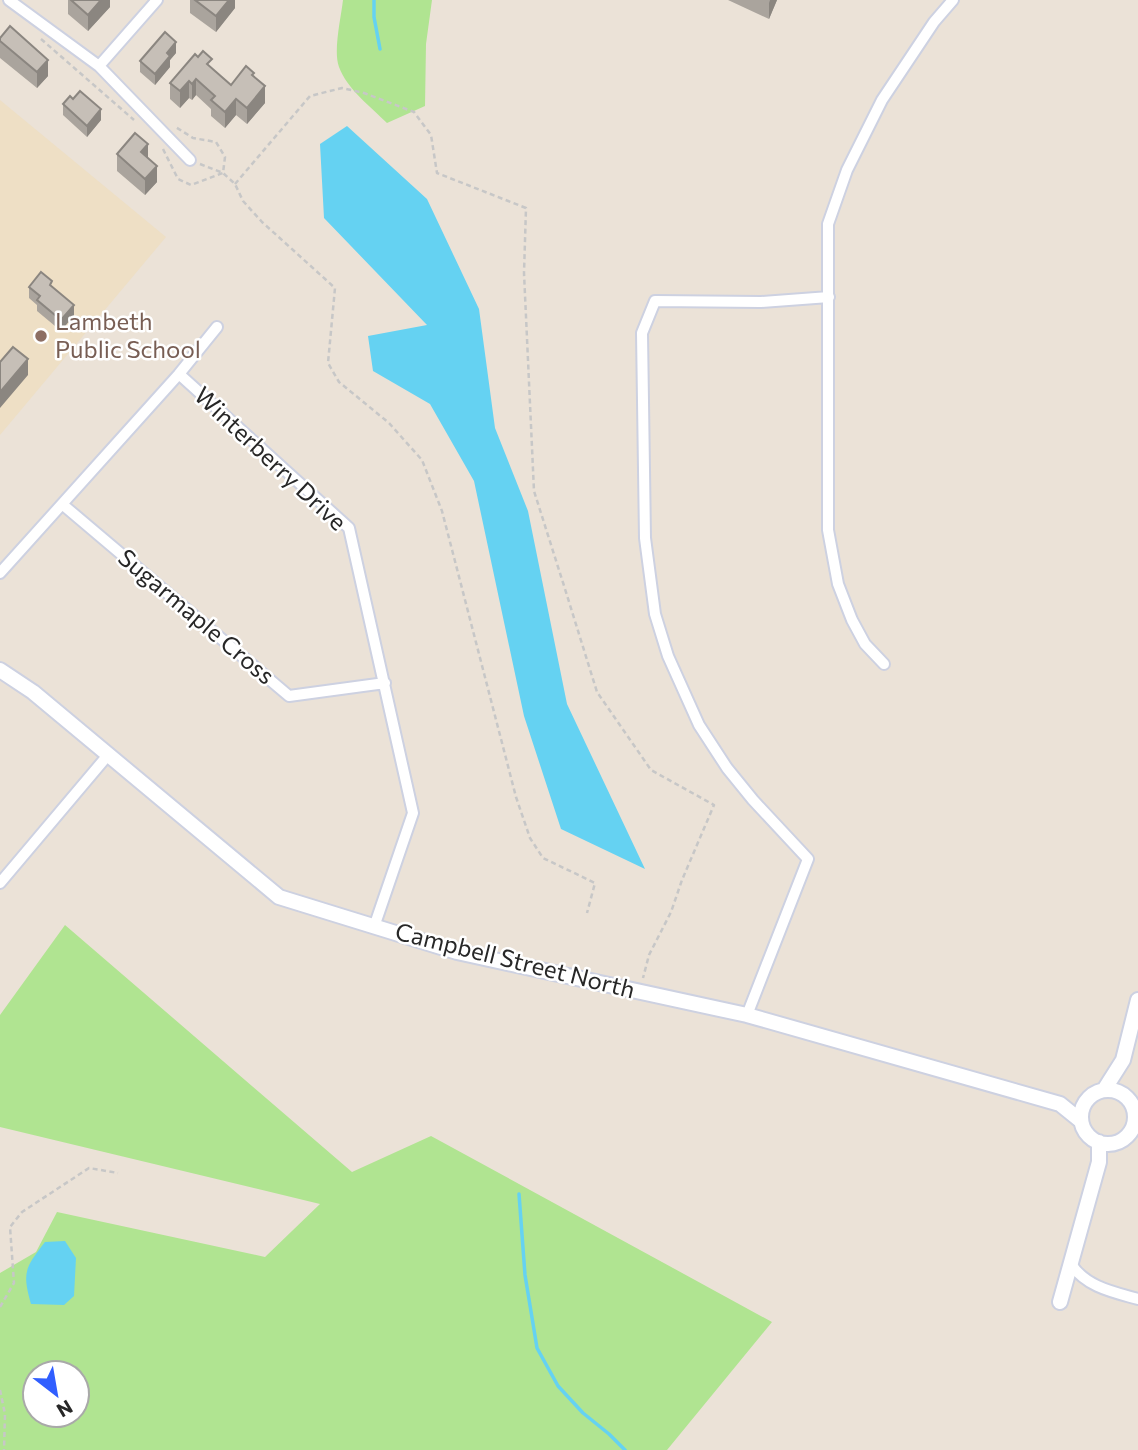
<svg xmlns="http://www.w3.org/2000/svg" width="1138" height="1450" viewBox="0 0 1138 1450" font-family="Commissioner,sans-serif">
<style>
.education{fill:#eedfc5}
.green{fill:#b0e491;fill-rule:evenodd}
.water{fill:#65d2f2}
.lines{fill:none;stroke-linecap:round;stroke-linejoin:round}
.stream{stroke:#65d2f2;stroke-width:3.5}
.minor-casing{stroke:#cdd1e1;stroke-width:14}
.tertiary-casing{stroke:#cdd1e1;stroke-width:18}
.path{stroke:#c7c7c7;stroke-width:2.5;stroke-dasharray:5 3.5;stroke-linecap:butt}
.minor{stroke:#fff;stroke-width:10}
.tertiary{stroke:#fff;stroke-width:14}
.wall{fill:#aaa49d}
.shaded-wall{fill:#8b8680}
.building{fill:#c6bfb7;stroke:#8b8680;stroke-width:2}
.education-dot{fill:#8d6e63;stroke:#fff;stroke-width:2.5}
.labels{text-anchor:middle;stroke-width:5;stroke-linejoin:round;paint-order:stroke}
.education-label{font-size:24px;fill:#785e54;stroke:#fff;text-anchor:start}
.street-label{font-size:24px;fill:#272727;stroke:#fff}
</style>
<rect width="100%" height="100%" fill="#ebe2d7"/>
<path class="education" d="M0 100 166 237 0 435Z"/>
<path class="green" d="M343 0H432L426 44 425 106 387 123C371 107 347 89 339 67 333 51 341 18 343 0Z
M65 925 352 1172 431 1136 772 1322 667 1450H0V1273L36 1252 57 1212 265 1257 320 1204 0 1127V1015ZM35 1373H77V1415H35Z"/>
<path class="water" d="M347 126 427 199 479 309 495 428 528 511 567 704 645 869 561 829 524 716 474 481 430 404 373 371 368 336 427 325 324 218 320 144Z
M65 1241 76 1258 74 1296 64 1305 31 1304C22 1272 25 1268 45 1242Z"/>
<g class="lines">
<path class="stream" d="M374 0V17L380 49
M519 1194 525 1275 537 1348 558 1386 583 1413 609 1434 625 1450"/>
<defs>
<path id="minor" d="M9 0 99 66 190 160
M99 66 157 0
M179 374 217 327
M62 504 289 696 385 683
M0 573 179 374 349 528 413 813 374 927
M884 664 865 644 852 620 838 584 828 530V224L847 170 882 100 934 22 953 0
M0 883 108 755
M747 1015 808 859 753 800 727 768 699 725 668 656 655 614 645 538 642 333 655 301 761 302 829 297
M1071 1264C1086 1287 1113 1292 1138 1299"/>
<path id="tertiary" d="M0 670 33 692 279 897 457 952 747 1015 1060 1104 1081 1121
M1081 1117a27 27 0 1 1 54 0a27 27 0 1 1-54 0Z
M1104 1090 1123 1060 1138 1000
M1060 1302 1099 1162V1142"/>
</defs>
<use href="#minor" class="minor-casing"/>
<use href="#tertiary" class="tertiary-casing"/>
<path class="path" d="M41 39 134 120
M163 149 178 179 191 185 223 173 225 157 216 142 193 138 174 126
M200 164 223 173 235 184 243 201 262 222 335 288 328 363 339 382 389 423 422 460 442 511 516 797 530 838 543 858 595 883 587 913
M235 184 310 96 342 88 364 93 414 112 431 135 437 173 526 208 524 273 534 491 565 589 597 692 651 770 714 805 682 880 671 912 649 955 643 978
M0 1307 14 1283 10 1227 22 1212 89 1168 118 1173
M0 1390 5 1414 4 1450"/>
<use href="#minor" class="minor"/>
<use href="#tertiary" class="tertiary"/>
</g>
<path class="wall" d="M68 0H110V7L88 31 68 14Z
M190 0H235V8L216 32 190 13Z
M728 0H777L769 19Z
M0 38 48 76 37 88 0 58Z
M176 53 170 60V67L155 85 140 72V61Z
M198 57 231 85 254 78 265 103 247 124 236 115 225 128 211 116V109L196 95 192 100 189 98 180 108 170 99V83Z
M63 104 101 120 87 137 63 115Z
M117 154 148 159 157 182 145 195 117 171Z
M29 287H52L74 315 61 331 37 311V305L29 298Z"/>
<path class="shaded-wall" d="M101 0H110V7L88 31V15Z
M229 0H235V8L216 32V16Z
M770 0H777L769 19V3Z
M176 42V53L170 60V67L155 85V74L167 53Z
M48 60V76L37 88V72Z
M196 79V95L192 100V84Z
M189 81V98L180 108V91Z
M265 86V103L247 124V108Z
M236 99V115L225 128V112Z
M101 109V120L87 137V126Z
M148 144V160L141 152Z
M157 166V182L145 195V179Z
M74 305V315L61 331V320Z
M28 359V375L0 408V392Z"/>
<path class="building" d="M71 0H101L88 15Z
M195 0H229L216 16Z
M10 26 48 60 37 72 0 41V38Z
M165 32 176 42 167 53 170 56 155 74 140 61Z
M203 51 212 59 207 64 231 85 246 66 254 73 252 75 265 86 247 108 236 99 225 112 211 100 215 96 196 79 192 84 189 81 180 91 170 83 195 54 198 57Z
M80 91 101 109 87 126 63 104 70 96 73 99Z
M135 133 148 144 141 152 157 166 145 179 117 154Z
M41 272 52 281 50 285 74 305 61 320 37 300 40 296 29 287Z
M13 347 28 359 0 392V362Z"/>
<circle class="education-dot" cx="41" cy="336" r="7"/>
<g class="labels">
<g class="education-label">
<text x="55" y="330">Lambeth<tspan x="55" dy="28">Public School</tspan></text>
</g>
<g class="street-label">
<text transform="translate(270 459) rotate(43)" y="8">Winterberry Drive</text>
<text transform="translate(196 617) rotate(40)" y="8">Sugarmaple Cross</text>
<text transform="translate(515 961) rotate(14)" y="8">Campbell Street North</text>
</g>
</g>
<g transform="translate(56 1394) rotate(149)"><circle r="33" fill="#ffffff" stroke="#a9a9a9" stroke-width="2"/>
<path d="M0-5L12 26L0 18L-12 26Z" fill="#305eff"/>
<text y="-10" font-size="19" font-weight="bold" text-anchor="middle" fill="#272727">N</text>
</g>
</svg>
